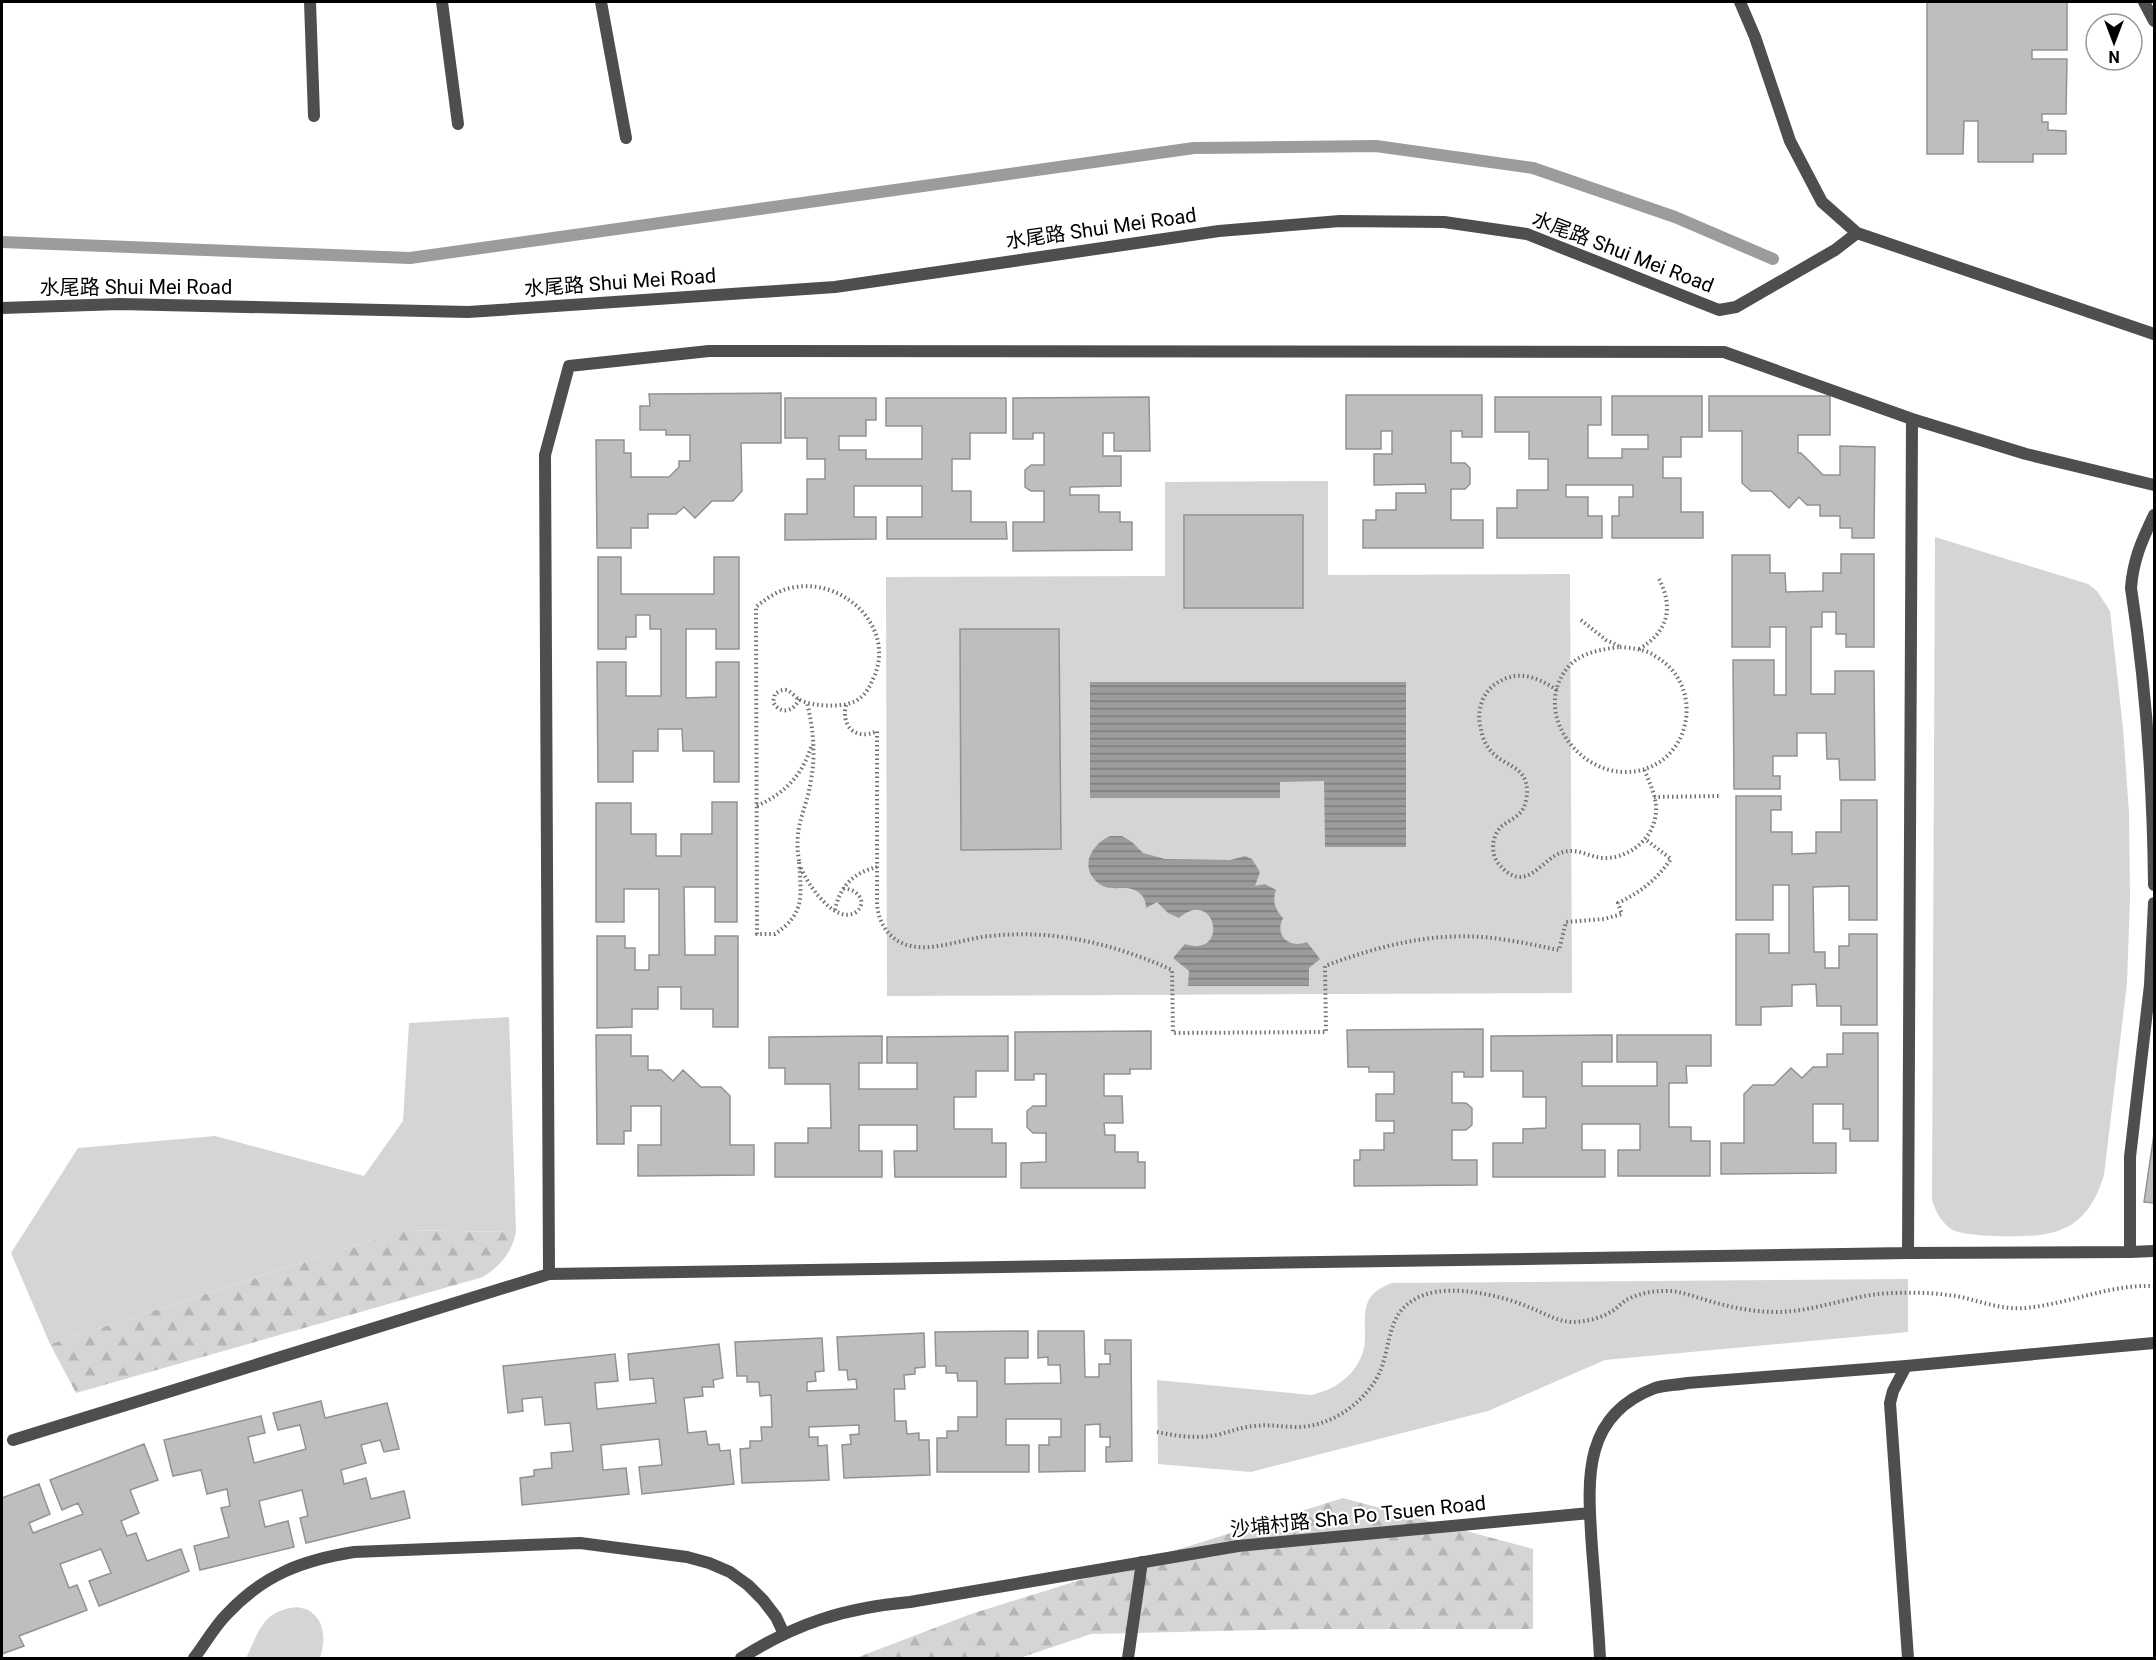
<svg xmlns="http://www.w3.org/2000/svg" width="2156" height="1660" viewBox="0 0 2156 1660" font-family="Roboto,'Noto Sans TC',sans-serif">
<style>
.forest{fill:url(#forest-firs)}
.park{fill:#d5d5d5}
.water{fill:url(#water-rules)}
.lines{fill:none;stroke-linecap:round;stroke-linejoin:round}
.stream{stroke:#9c9c9c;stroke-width:12}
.building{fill:#bebebe;stroke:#929292;stroke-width:1.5}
.path{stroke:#707070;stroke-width:4;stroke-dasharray:1.5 3;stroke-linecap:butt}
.service{stroke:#4e4e4e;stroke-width:12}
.minor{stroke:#4e4e4e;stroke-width:12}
.labels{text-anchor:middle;stroke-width:4.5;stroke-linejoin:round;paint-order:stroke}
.street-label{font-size:20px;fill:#000;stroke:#fff}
</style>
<defs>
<pattern id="forest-firs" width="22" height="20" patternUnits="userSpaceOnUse" patternTransform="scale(1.5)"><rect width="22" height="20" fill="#d5d5d5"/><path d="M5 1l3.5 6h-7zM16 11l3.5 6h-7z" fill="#b5b5b5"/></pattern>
<pattern id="water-rules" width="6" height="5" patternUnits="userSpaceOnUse" patternTransform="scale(1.5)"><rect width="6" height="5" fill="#9c9c9c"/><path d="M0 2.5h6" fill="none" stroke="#7d7d7d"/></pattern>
</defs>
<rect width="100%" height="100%" fill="#fff"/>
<path class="forest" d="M404 1230 516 1232C511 1254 501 1265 483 1277L76 1393 50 1344Z
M1343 1498 1533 1549V1629H1305L1091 1634 1020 1658H856L971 1614Z"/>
<path class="park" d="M1328 481V575L1570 574 1572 993 887 996 886 577 1165 576V482Z
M1935 537 2088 584 2097 591 2110 611 2123 728 2129 813 2130 898 2127 983 2104 1175C2098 1195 2089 1213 2071 1225 2063 1229 2054 1233 2045 1234 2030 1238 1966 1237 1953 1230 1941 1223 1936 1212 1932 1200Z
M509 1017 516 1232 404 1230 50 1344 11 1253 78 1148 215 1136 364 1176 403 1121 409 1023Z
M1908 1279V1332L1605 1360 1488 1411 1251 1472 1158 1464 1157 1380 1311 1395C1339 1389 1364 1369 1365 1339 1365 1312 1361 1294 1392 1283Z
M297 1607C301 1608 308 1609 311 1612 326 1623 325 1643 320 1658H246C260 1630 262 1611 297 1607Z"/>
<path class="water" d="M1090 682H1406V847H1325L1324 781 1280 782V798H1090Z
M1110 836H1122L1132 842 1143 853 1165 859 1230 860 1245 856 1252 859 1260 872 1255 886 1265 884 1276 890C1272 901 1275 909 1283 918 1274 936 1289 949 1307 942L1320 959 1309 968V986H1188L1189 971 1173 958 1185 944C1230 959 1216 886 1179 918L1168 913 1157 902 1146 908C1146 902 1144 896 1138 892 1126 883 1109 894 1097 882 1079 866 1092 844 1110 836Z"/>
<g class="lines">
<path class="stream" d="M2 242 410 258 1194 148 1376 146 1533 168 1675 217 1773 259"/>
</g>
<path class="building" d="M1927 2H2067V50H2032V59H2067L2066 114H2042V122H2048V130L2066 131V154H2033V162H1978V121H1964L1963 154H1927Z
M781 393V443H741L742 491 733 501H712L695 518 684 507 676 514H648V528H631V548H597L596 440H624V453H631V477H669L679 467V461H690V435H666V430H640V406H650L649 394Z
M1346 395H1482V437H1462V431H1451V463H1465L1470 468V484L1465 489H1451V520H1483V548H1363V520H1376V510H1396V493H1426L1425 484 1374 485V454H1392V431H1381V449H1346Z
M1612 396H1702V437H1681V457H1663V478H1681V512H1703V538H1612V516H1619V497H1633V485H1566V497H1588V516H1602V538H1497V508H1517V490H1548V459H1529V432H1495V397H1601V425H1588V458H1622V449H1648V435H1612Z
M1709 396H1830V435H1798V453H1801L1823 475H1840V446L1875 447 1874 538H1852V528H1840V516H1820V505H1807L1799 497 1789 508 1771 491H1751L1742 483V431H1709Z
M1149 397 1150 451H1114V433H1103V456H1121V486L1070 487V495H1099V512H1120V522H1132V550L1013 551V522H1044V491H1031L1025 487V470L1031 465H1044V433H1033V439H1013V398Z
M785 398H876V420H866V436H839V450H866V459H922V426H886V398H1006V433H970V459H952V491H971V522H1006L1007 539H887V517H922V486H854V517H876V539L785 540V514H807V479H825V459H807V438H785Z
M1184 515H1303V608H1184Z
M1841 554H1874V647H1846V634H1836V612H1822V627H1811V694H1835V671H1874L1875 780H1840L1839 759H1827L1826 733H1797V756H1773V776H1780V789H1734L1733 660H1774V695H1786V627H1770V647H1732V555H1770V573H1785L1786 592 1823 591V573H1841Z
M598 557H621V594H714V557H739V649H716V629H686V698L716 697V662H739V782H714V751H683L682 729H658V751H633V782H598L597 662H626V696H661V629H650V615H636V637H626V649H598Z
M960 629H1059L1061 849 961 850Z
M1736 796H1781V810H1771V832H1792V854L1816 853V832H1841V800H1877V920H1849V886L1813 887 1814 952H1825V968H1839V946H1849V934H1877V1025H1841V1006H1817L1816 984 1792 985V1006L1761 1007V1025H1736V934H1769V953H1789V885H1773V920H1736Z
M712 802H737V922H715V887H684L685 955H715V936H738V1027H713V1009H681V987H658V1009H632V1027L597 1028V936H625V948H635V970H649V955H659V889H624V922H596V803H631V834H656V856H681V834H712Z
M1483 1029V1077H1464V1072H1452V1103H1466L1472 1108V1125L1466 1130H1452V1160H1477V1185L1354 1186V1160H1360V1150H1384V1133H1394V1121H1376V1094H1394V1072H1369V1067H1348L1347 1030Z
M1151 1031V1069H1130V1074H1104V1096H1122L1123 1123H1104L1105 1135H1115V1152H1138V1162H1145V1188H1021V1163L1046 1162V1133H1033L1027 1127V1111L1033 1106H1046V1074H1034V1080H1015V1032Z
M1843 1033H1878V1141H1850V1129H1843V1104H1813V1143H1836V1173L1721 1174V1143H1744V1094L1753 1085H1774L1791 1068 1802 1078 1813 1067H1827V1054H1843Z
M596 1035H631V1056H648V1070H661L673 1081 683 1070 701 1087H721L730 1096V1145H754V1175L638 1176V1145H661V1106H631V1131H624V1144H597Z
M1612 1035V1062H1582V1086H1657V1062H1617V1035H1711V1066H1686L1687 1083H1669V1127H1691V1141H1710V1176H1618V1150H1640V1124H1582V1150H1605V1177H1493V1143H1523V1129L1546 1128V1097H1523V1071H1491V1036Z
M882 1036V1063H859V1089H917V1063H887V1037L1008 1036V1071H976V1097H954V1129H992V1143H1006V1177H895L894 1151H917V1125H859V1151H882V1177H775V1143H808V1128H831L830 1084H785V1068H769V1037Z
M2154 1134V1203L2144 1202Z
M1028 1331V1358H1005V1384L1061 1383 1060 1365H1048V1357L1038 1358V1331H1084L1085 1377H1099V1364H1110V1354H1105V1340H1131L1132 1461 1106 1462V1447H1110V1437H1100V1424L1085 1425V1471L1039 1472V1445H1049V1437H1061V1419H1006V1445H1029V1472H937V1438H947V1431H958V1417H977V1381H958L957 1373H946V1366H936L935 1332Z
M924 1333 925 1367 915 1368V1374L904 1375 905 1389H894L895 1421H906L907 1434 919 1433V1440H929L930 1475 844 1478 842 1445 851 1444 850 1435 859 1434V1425L809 1427V1437H818V1446L827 1445 829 1480 742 1483 740 1449 750 1448V1441H762L761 1427H772L771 1395 760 1396 759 1382H747V1376H737L735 1342 822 1338 824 1371 815 1372 816 1381 807 1382V1391L857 1389 856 1379 848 1380 847 1370H839L837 1337Z
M719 1344 723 1378 713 1380 714 1387H702L703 1396 684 1398 688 1433 706 1431 708 1445 719 1444 720 1451 730 1450 734 1484 642 1494 639 1467 662 1465 659 1439 601 1445 603 1470 626 1468 629 1494 522 1505 520 1478 534 1476V1470L552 1468 551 1453 573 1451 570 1423 545 1425 542 1397 522 1399 523 1411 508 1413 503 1366 615 1354 618 1381 595 1383 597 1409 656 1403 653 1378 630 1380 628 1354Z
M321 1401 325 1418 387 1403 399 1449 384 1452 380 1440 361 1445 366 1463 341 1470 344 1484 366 1478 371 1499 404 1491 410 1518 306 1543 300 1518 308 1516 302 1490 259 1501 265 1527 288 1521 294 1547 200 1570 194 1546 229 1537 221 1508 230 1506 227 1489 207 1494 201 1470 173 1476 164 1440 261 1416 265 1433 248 1437 254 1463 306 1449 300 1425 278 1430 273 1413Z
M144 1444 158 1480 130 1490 139 1513 121 1521 127 1536 136 1533 147 1561 181 1549 189 1571 99 1606 89 1581 111 1573 101 1549 60 1564 69 1588 77 1585 87 1610 19 1636 24 1646 2 1654V1498L39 1484 50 1514 29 1523 33 1533 83 1514 78 1503 62 1510 50 1480Z"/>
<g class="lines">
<path class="path" d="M1581 620 1606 640 1619 646
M1620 647C1632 648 1645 649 1655 656 1710 688 1689 772 1625 772 1574 772 1531 707 1570 665 1583 652 1603 649 1620 647Z
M1639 649C1668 632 1674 608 1659 579
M1557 690C1544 682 1531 674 1515 676 1502 678 1489 686 1483 699 1479 709 1478 718 1481 729 1482 736 1485 744 1490 750 1502 766 1527 765 1527 791 1527 798 1525 807 1521 812 1516 818 1508 821 1502 826 1492 835 1490 852 1498 863 1526 898 1542 857 1563 852 1578 848 1589 857 1603 858 1634 859 1662 831 1655 799 1653 789 1648 779 1644 769
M799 699C794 712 780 715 773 702L775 694C778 692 782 689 787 690 791 692 795 696 798 699 812 707 848 709 860 698 866 694 870 686 873 679 897 630 846 579 796 587 780 589 768 597 756 607L757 934H775C806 913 801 895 799 861
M846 705C841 727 856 741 877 731V905C879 922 887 937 904 944 930 954 964 938 990 936 1055 929 1114 944 1172 970L1173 1033 1326 1032 1325 966C1376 947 1427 933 1482 937 1508 939 1534 945 1559 950L1566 922 1604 919 1622 914 1618 903C1641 892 1656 880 1671 859L1645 839
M1654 797 1721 796
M757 806C785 793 803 775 812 744
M799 861C793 825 806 813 811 780 816 753 813 728 807 702
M801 868C807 884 836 926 856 912 869 902 856 887 842 889
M835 910C840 886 853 873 877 867
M1157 1432C1176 1436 1197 1439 1217 1435 1230 1432 1241 1427 1254 1426 1269 1424 1283 1427 1298 1427 1330 1426 1358 1407 1375 1381 1395 1349 1381 1311 1424 1295 1453 1284 1504 1296 1531 1308 1546 1314 1556 1321 1572 1322 1586 1322 1602 1318 1614 1310 1618 1307 1622 1303 1626 1300 1638 1294 1651 1291 1664 1291 1679 1290 1692 1296 1706 1300 1729 1307 1753 1312 1776 1312 1817 1312 1855 1293 1895 1293 1917 1292 1939 1293 1961 1297 1982 1302 2003 1310 2025 1308 2069 1304 2110 1284 2154 1286"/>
<path class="service" d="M310 2 314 116
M442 2 458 124
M601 2 626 138
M2144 2 2154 21
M2130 1252 2154 1251
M194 1658C205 1644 214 1627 227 1614 263 1575 303 1560 354 1552L580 1543 687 1557 709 1563 730 1572 748 1585 763 1600 776 1617 784 1634
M1128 1658 1142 1562"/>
<path class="minor" d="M1740 2 1755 37 1790 141 1822 202 1857 233 2154 334
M2 308 120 304 468 312 835 287 1219 231 1340 221 1444 222 1527 234 1719 310 1736 307 1835 250 1857 233
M2154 515C2142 540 2133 560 2131 588 2146 686 2153 786 2154 885
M1908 1253 1912 419
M549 1274 545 455 569 366 709 351 1724 352 1912 419 2026 454 2154 485
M1906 1366 1893 1391 1890 1403 1908 1658
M13 1440 549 1274 1908 1253 2130 1252V1157L2150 985 2154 903
M741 1658C797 1623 844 1608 910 1602L1238 1546 1590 1513
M1600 1658C1598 1622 1595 1585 1592 1548 1588 1483 1580 1416 1655 1388 1665 1385 1677 1385 1687 1383L1906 1366 2154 1343"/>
</g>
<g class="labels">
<g class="street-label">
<text transform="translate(1101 228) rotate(-8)" y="7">水尾路 Shui Mei Road</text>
<text transform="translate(1623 252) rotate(21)" y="7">水尾路 Shui Mei Road</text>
<text transform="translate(620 282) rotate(-4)" y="7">水尾路 Shui Mei Road</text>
<text x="136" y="294">水尾路 Shui Mei Road</text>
<text transform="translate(1358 1516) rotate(-6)" y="7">沙埔村路 Sha Po Tsuen Road</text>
</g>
</g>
<rect width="2156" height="1660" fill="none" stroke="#000000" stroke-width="6"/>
<g transform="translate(2114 42) rotate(180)"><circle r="28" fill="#ffffff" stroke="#999999" stroke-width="1.5"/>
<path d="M0-4.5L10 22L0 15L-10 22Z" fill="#000000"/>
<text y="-9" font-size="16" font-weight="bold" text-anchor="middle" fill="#000000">N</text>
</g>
</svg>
